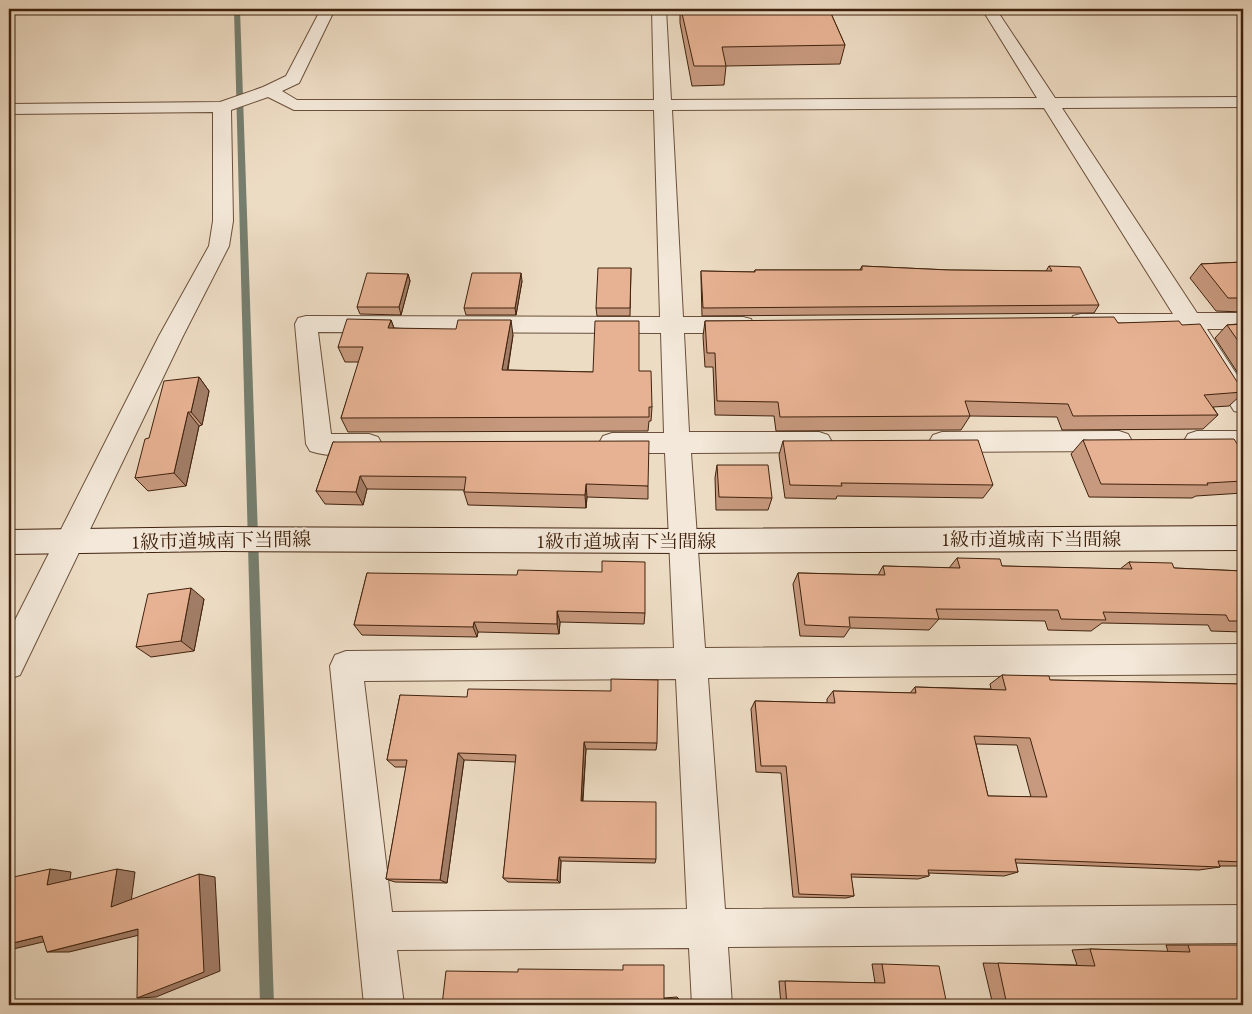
<svg xmlns="http://www.w3.org/2000/svg" width="1252" height="1014" viewBox="0 0 1252 1014" font-family="'EB Garamond','Noto Serif JP',serif">
<style>
.lines{fill:none;stroke-linecap:round;stroke-linejoin:round}
.stream{fill:#767e6e;fill-rule:evenodd}
.street-casing{stroke:#6b503b;stroke-width:2}
.secondary-casing{stroke:#40220d;stroke-width:2}
.street{fill:#f3e8d9;fill-rule:evenodd}
.secondary{fill:#f3e8d9;fill-rule:evenodd}
.wall{fill:#c7997e;stroke:#40220d;fill-rule:evenodd}
.shaded-wall{fill:#a27d67;stroke:#40220d}
.building{fill:#e7b293;stroke:#40220d;fill-rule:evenodd}
.labels{text-anchor:middle;stroke-width:4.5;stroke-linejoin:round;paint-order:stroke}
.street-label{font-size:19px;fill:#40220d;stroke:#f3e8d9}
</style>
<rect width="100%" height="100%" fill="#eddcc4"/>
<filter id="stains"><feTurbulence type="fractalNoise" baseFrequency=".004" numOctaves="4"/><feColorMatrix values="0 0 0 0 .2 0 0 0 0 .09 0 0 0 0 .02 0 0 0 .5 -.17"/></filter>
<radialGradient id="worn" r=".72"><stop offset=".6" stop-color="#630" stop-opacity="0"/><stop offset="1" stop-color="#630" stop-opacity=".3"/></radialGradient>
<g class="lines">
<path class="stream" d="M234 9H240L274 1005H260Z"/>
<defs>
<path id="street" d="M321 9H335L301 79 299 83 282 91 297 100H654L652 9H666L671 100 1037 98 982 9H996L1055 98 1243 97V107L1062 108 1197 313H1243V329H1207L1243 384V413L1234 411 1183 329 1081 330 1073 328 1070 322 1073 316 1081 314H1173L1044 108 672 110 683 317H743L751 319 754 325 751 331 743 333H684L689 432H819L828 435 832 442 828 449 819 452 691 453 705 648 1243 644V674L708 678 725 909 1243 905V943L728 947 732 1005H692L689 948 397 950 404 1005H364L330 666 335 655 346 651 674 648 665 453H612L603 450 599 443 603 436 612 433H664L661 333 318 332 331 434H369L378 437 382 444 378 451C361 457 327 457 310 451L306 444 295 324 298 318 306 316 660 317 654 110H294L268 97 231 110 233 221 229 246 183 336 20 675 9 679V632L159 336 209 246 213 221V112L9 114V104L220 102 263 87 286 76ZM676 679 687 909 392 912 364 681Z
M1119 431 1128 434 1132 441 1128 448 1119 451 942 452 933 449 929 442 933 435 942 432Z
M1197 431H1243V451H1197L1188 448 1184 441 1188 434Z"/>
<path id="secondary" d="M1243 526V550L683 553 223 551 9 554V530L223 527 683 529Z"/>
</defs>
<use href="#street" class="street-casing"/>
<use href="#secondary" class="secondary-casing"/>
<use href="#street" class="street"/>
<use href="#secondary" class="secondary"/>
</g>
<path class="wall" d="M680 9H829L845 45 840 64 726 66 724 85 692 86 680 23Z
M1243 262V312L1216 311 1190 278 1201 264Z
M862 266 949 270 1046 271 1049 266 1099 305 1094 313 702 316 701 278V271L754 272 755 270H860Z
M631 268 630 316H597L596 308Z
M408 274 410 281 401 315 360 314 357 307Z
M522 281 516 315H466L464 308Z
M1243 318V381L1215 338 1227 325 1237 324Z
M391 320 394 328 513 335 508 370 593 372 639 371 652 407 651 421H649L648 431 348 432 341 418 359 362H345L338 347Z
M705 321 1118 323 1182 325 1243 391V393L1229 406 1213 407 1218 415 1203 429 1062 430 1057 417 970 416 961 430 776 431 774 416 715 415 713 367H705L703 336Z
M199 377 209 391 202 425 199 426 186 486 148 491 135 478 149 438Z
M1083 440 1243 453V493L1196 496 1192 498 1089 497 1071 454Z
M783 441 993 485 983 498 837 496 836 499 785 498 779 455Z
M333 442 648 486V499L587 497 586 508 468 505 464 492V490L367 489 363 505 325 504 316 491Z
M717 465 772 498 768 510H716L715 478Z
M957 558 1002 566 1120 569 1129 562 1174 568 1243 571V632L1211 631 1208 625 1102 623 1091 631 1048 630 1045 621 939 619 929 630 850 628 844 637 800 636 793 584 798 573 878 575 883 566 949 568Z
M367 573 645 613 644 624 560 622 559 634 478 632 477 637 362 635 354 625Z
M204 599 194 651 151 657 136 647Z
M1002 675 1050 680 1243 684V866H1220V867L1199 870 1016 863 1018 872 1004 876 929 873V876L918 879 851 877 854 896 846 898 793 897 781 773 756 772 751 709 755 701 827 703V699L833 691 910 693 915 687 991 689 990 684ZM976 744 1017 745 1031 797 988 796Z
M400 695 657 743 656 750 586 749 583 801 656 859 655 863 561 861 560 883 508 882 503 878 516 762 464 760 447 883 395 882 386 879 406 767H395L387 760Z
M1166 945H1188L1243 1005H993L983 963 1077 965 1072 950 1090 949 1168 952Z
M872 964H882L947 1005H781L779 981 875 983Z
M677 997 679 999 442 1005 664 998Z"/>
<path class="shaded-wall" d="M521 273 522 281 516 315 515 308Z
M408 274 410 281 401 315 399 307Z
M391 320 396 334 388 328Z
M511 320 513 335 505 384 502 370Z
M199 377 209 391 202 425 191 412Z
M188 412 199 426 186 486 174 473Z
M360 476 367 489 363 505 356 492Z
M586 484 587 497 586 508 585 495Z
M191 588 204 599 194 651 181 641Z
M557 611 560 622 559 634 557 624Z
M474 622 478 632 477 637 473 627Z
M584 742 586 749 582 806 581 801Z
M458 753 464 760 447 883 440 880Z
M559 857 561 861 560 883 557 880Z
M50 869 71 872 69 888 47 885Z
M117 869 135 872 130 910 111 907Z
M199 874 215 877 220 971 156 997 137 998Z
M138 929 156 931 69 952H47Z
M42 936 64 937 9 950V944Z"/>
<path class="building" d="M681 9H829L845 45 722 47 726 66H694Z
M1243 262V298H1228L1201 264Z
M862 266 949 270 1052 271 1049 266 1080 267 1099 305 703 308 701 271 755 272V270H862Z
M598 268H631L630 308H596Z
M367 273 408 274 399 307H357Z
M472 273H521L515 308H464Z
M1114 317 1118 323 1179 321 1182 325 1200 324 1243 391V392L1204 395 1218 415 1073 416 1068 404 965 401 970 416 780 417 778 402 717 401 715 353H707L705 321Z
M347 319 391 320 388 328 456 329 458 320H511L502 370 593 372 595 321H639V371H651L652 407H649V417L341 418 363 347H338Z
M1243 324V348L1227 325Z
M199 377 191 412H188L174 473 135 478 145 439 149 438 164 381Z
M1234 439 1243 453V481L1207 483 1208 485 1101 484 1083 440Z
M978 440 993 485 841 483 842 486 790 485 783 441Z
M649 441 648 486 586 484 585 495 464 492 466 477 360 476 356 492 316 491 333 442Z
M717 465H768L772 498 719 497Z
M957 558 1000 559 1002 566 1132 569 1129 562 1172 563 1174 568 1243 571V621H1229L1226 615 1103 612 1106 620 1061 619 1058 610 936 609 939 619 849 617 850 627 805 625 798 573 885 575 883 566 960 568Z
M602 561 645 562V613L557 611V624L474 622 473 627 354 625 367 573 517 575 518 570 602 572Z
M191 588 181 641 136 647 148 594Z
M1002 675 1049 676 1050 680 1243 684V862L1218 861 1220 867 1015 859 1018 872 928 870 929 876 851 874 854 896 799 894 786 766H761L755 701 835 703 833 691 916 693 915 687 1006 690ZM974 736 1030 738 1047 797 988 796Z
M611 679 658 680 657 743 584 742 581 801 656 802V859L559 857 557 880 503 878 516 755 458 753 440 880 386 879 407 760H387L400 695 467 697 468 689 611 691Z
M50 869 47 885 117 869 111 907 199 874 204 972 137 998 138 929 47 952 42 936 9 944V878Z
M1188 945H1243V1005H1007L998 963 1095 966 1090 949 1190 952Z
M882 964 939 966 947 1005H787L785 981 885 983Z
M623 965H664V999H679V1005H442L446 971 518 972V969L623 970Z"/>
<g class="labels">
<g class="street-label">
<text x="1031" y="546">1級市道城南下当間線</text>
<text transform="translate(221 540) rotate(-1)" y="7">1級市道城南下当間線</text>
<text x="626" y="548">1級市道城南下当間線</text>
</g>
</g>
<rect width="1252" height="1014" fill="none" stroke="#eddcc4" stroke-width="30"/>
<rect x="10" y="10" width="1232" height="994" fill="none" stroke="#40220d" stroke-width="2.5"/>
<rect x="15" y="15" width="1222" height="984" fill="none" stroke="#40220d"/>
<rect width="100%" height="100%" filter="url(#stains)"/>
<rect width="100%" height="100%" fill="url(#worn)"/>
</svg>
